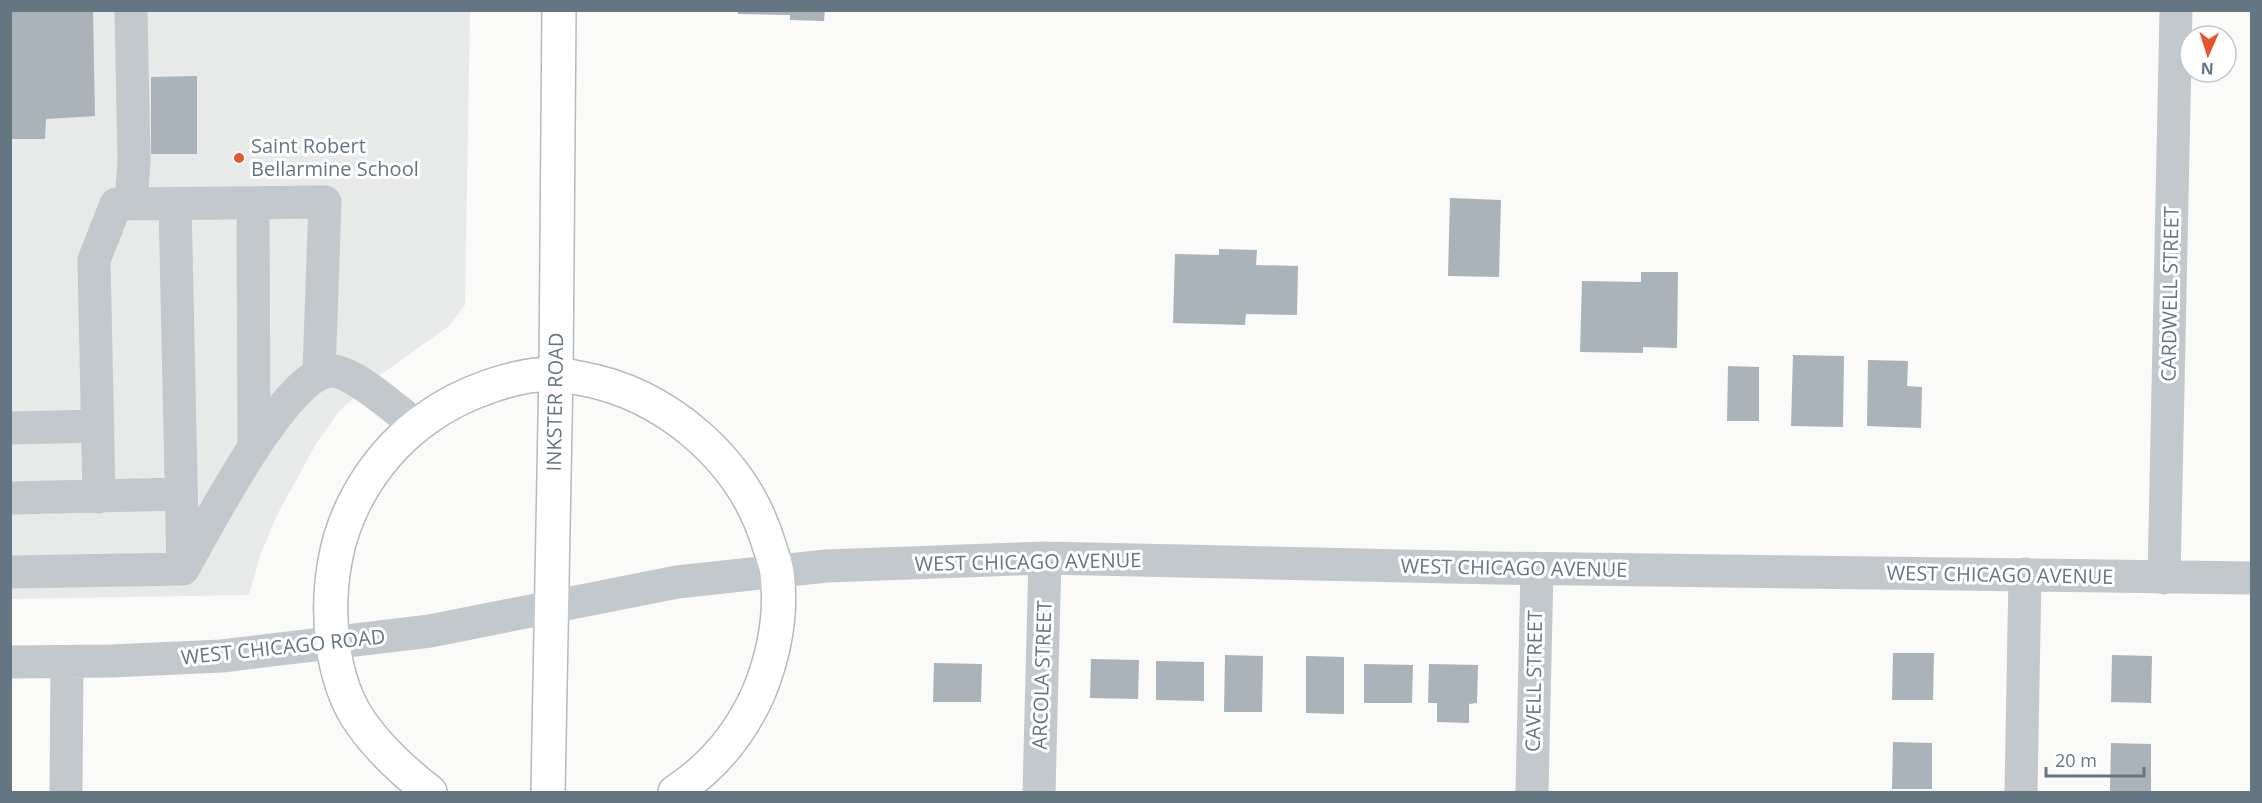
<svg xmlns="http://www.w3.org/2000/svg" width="2262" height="803" viewBox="0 0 2262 803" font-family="'Open Sans',sans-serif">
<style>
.built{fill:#e8e9e9}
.building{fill:#aab3b9}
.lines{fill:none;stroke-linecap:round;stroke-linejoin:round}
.major-casing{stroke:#b5babe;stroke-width:36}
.minor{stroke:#c3c8cc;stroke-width:33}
.major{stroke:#fff;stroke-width:33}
.poi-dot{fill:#e4572e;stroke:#fff;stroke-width:2}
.labels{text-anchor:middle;stroke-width:6;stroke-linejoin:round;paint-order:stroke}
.poi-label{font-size:20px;fill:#657683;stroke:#fff;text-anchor:start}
.street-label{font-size:20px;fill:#657683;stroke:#fff}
</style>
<rect width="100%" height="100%" fill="#fafaf8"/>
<path class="built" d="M10 11H470L465 305 449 326 376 378 340 410 316 444 277 515 260 556 249 595 11 599Z"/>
<path class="building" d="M10 10H93L95 116 46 119 45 139H10Z
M738 10H825L824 21 790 20V15L738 14Z
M197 76V154H151V77Z
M1450 198 1501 200 1499 277 1448 276Z
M1219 249 1257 250 1256 265 1298 266 1297 315 1246 314 1245 325 1173 323 1175 254 1219 255Z
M1641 272H1678L1677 348 1643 347V353L1580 352 1582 281 1641 282Z
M1793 355 1844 356 1843 427 1791 426Z
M1868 360 1908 361 1907 386 1922 387 1921 428 1867 426Z
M1728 366 1759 367V421H1727Z
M1893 653H1934L1933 700H1892Z
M1225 655 1263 656 1262 712H1224Z
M2112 655 2152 656 2151 703 2111 702Z
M1306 656 1344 657V714L1306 713Z
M1091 659 1139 660 1138 699 1090 698Z
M1156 661 1204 662V701L1156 700Z
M934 663 982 664 981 702H933Z
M1364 664 1413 665 1412 703H1364Z
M1429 664 1478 665 1477 703 1469 704V723L1437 722V703H1428Z
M1893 742 1932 743V789H1892Z
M2111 743 2151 744V791H2110Z"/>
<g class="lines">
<defs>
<path id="major" d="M430 792C404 772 380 750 361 723 330 679 326 611 335 561 345 504 380 451 427 418 460 394 515 373 556 374 564 374 572 377 579 378 666 393 744 460 769 545 772 554 776 564 777 573 782 613 774 655 759 692 741 733 712 768 675 792
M548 792 556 370 559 10"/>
</defs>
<use href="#major" class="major-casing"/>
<path class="minor" d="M131 203 134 161 131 10
M253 203 254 445
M175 204 183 569
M10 428 98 426
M99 497 94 260 116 204 325 202 319 372
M10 498 181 494
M10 572 183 569C205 531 289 366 333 371 356 373 397 411 416 425
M2164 578 2176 10
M10 662 111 661 222 656 430 631 677 582 826 566 1045 558 1496 568 2252 578
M66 792 67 662
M1039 792 1045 558
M1532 792 1537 569
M2021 792 2025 574"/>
<use href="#major" class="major"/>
</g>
<circle class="poi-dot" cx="239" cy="158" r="6"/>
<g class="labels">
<g class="poi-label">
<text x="251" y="153">Saint Robert<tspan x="251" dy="23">Bellarmine School</tspan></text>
</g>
<g class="street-label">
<text transform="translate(2170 294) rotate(-89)" y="7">CARDWELL STREET</text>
<text transform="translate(555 402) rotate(-89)" y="7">INKSTER ROAD</text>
<text transform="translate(1028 562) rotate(-1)" y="7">WEST CHICAGO AVENUE</text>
<text transform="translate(1514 568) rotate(1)" y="7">WEST CHICAGO AVENUE</text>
<text transform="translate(2000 575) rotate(1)" y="7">WEST CHICAGO AVENUE</text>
<text transform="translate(283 647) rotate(-6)" y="7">WEST CHICAGO ROAD</text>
<text transform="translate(1042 675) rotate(-88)" y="7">ARCOLA STREET</text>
<text transform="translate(1534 681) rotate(-89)" y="7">CAVELL STREET</text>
</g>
</g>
<rect width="2262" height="803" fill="none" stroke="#657683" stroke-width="24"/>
<g transform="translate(2208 54) rotate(183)"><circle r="28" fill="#ffffff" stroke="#c1c8cd" stroke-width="1.5"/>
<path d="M0-4.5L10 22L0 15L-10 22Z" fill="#e4572e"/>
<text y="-9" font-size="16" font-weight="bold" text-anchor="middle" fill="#657683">N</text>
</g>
<path d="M2046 767v9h98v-9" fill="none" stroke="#657683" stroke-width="3"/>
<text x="2055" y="767" font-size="18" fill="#657683" stroke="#ffffff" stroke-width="4.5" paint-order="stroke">20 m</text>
</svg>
